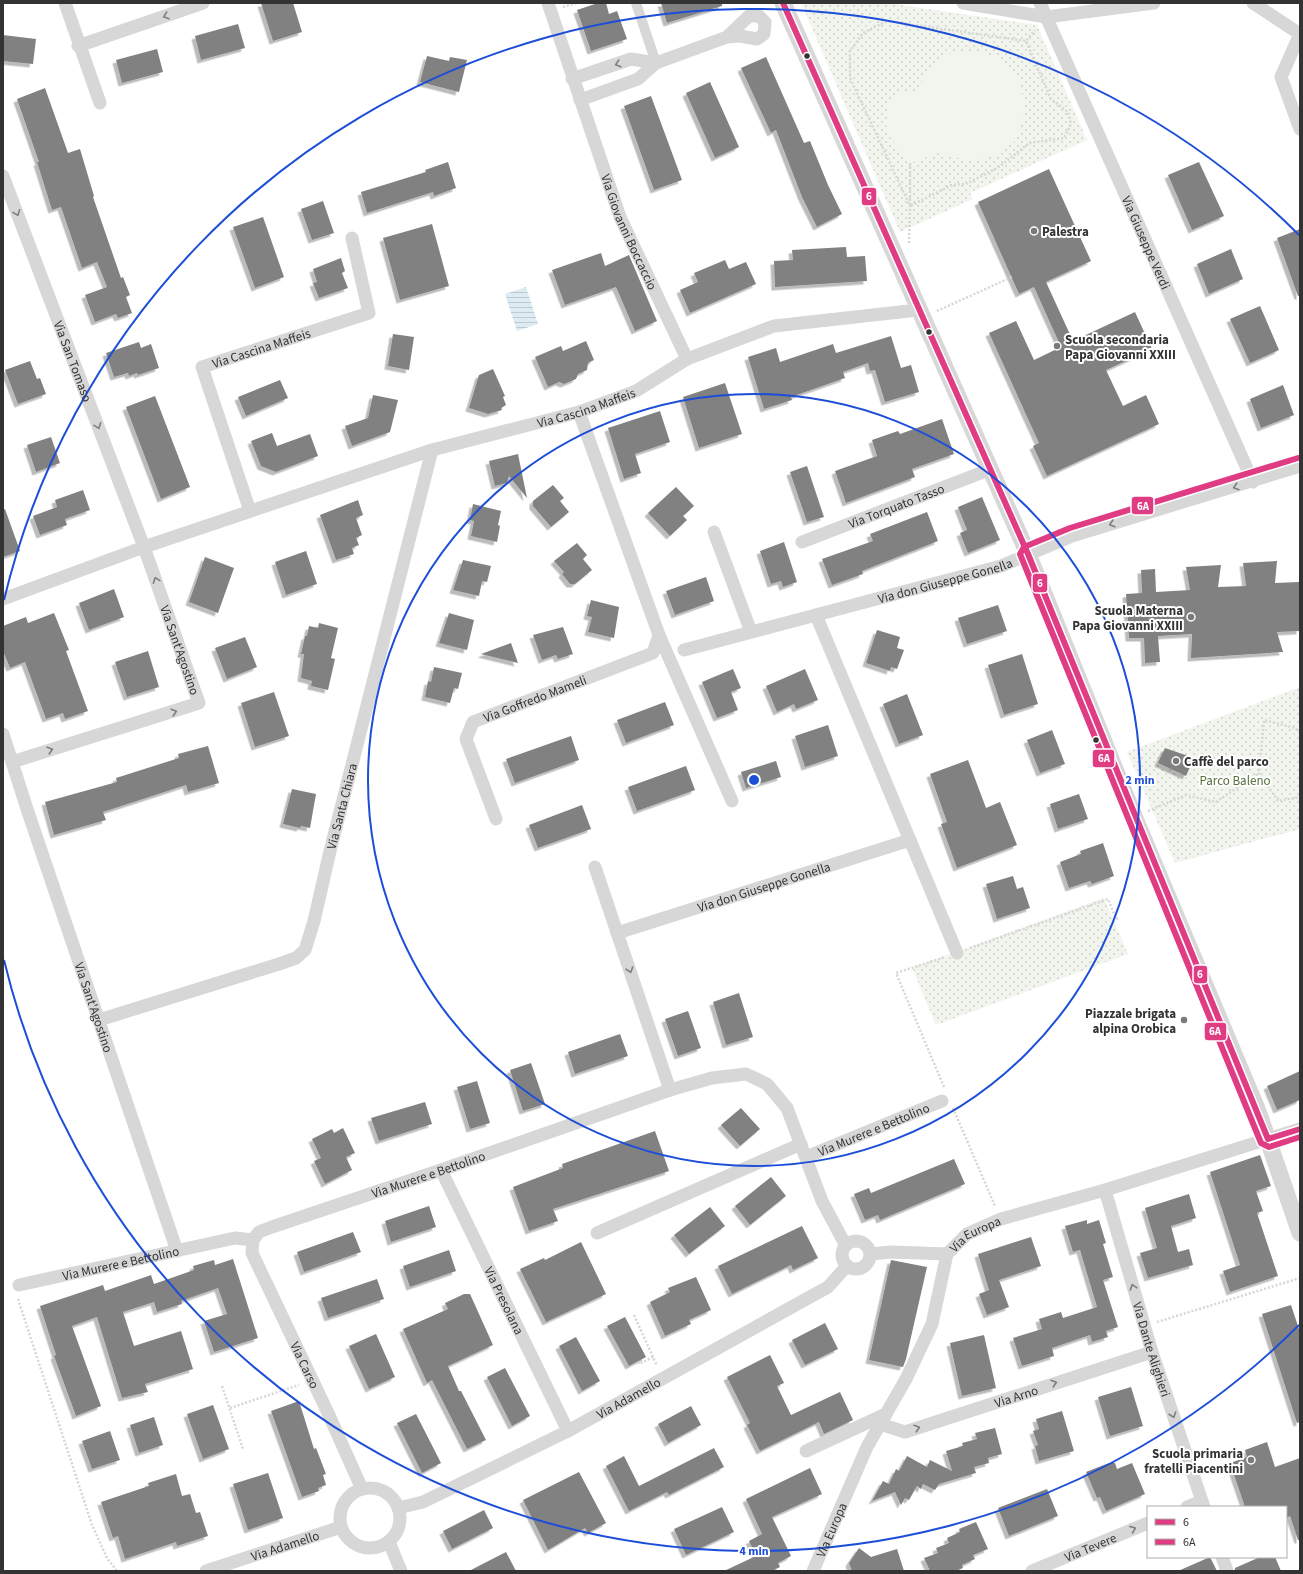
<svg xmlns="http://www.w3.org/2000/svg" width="1303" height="1574" viewBox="0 0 1303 1574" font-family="'Source Sans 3',sans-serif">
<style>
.park{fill:url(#park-dots)}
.pitch{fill:#f1f5ed}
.water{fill:url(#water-rules)}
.building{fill:#818181;filter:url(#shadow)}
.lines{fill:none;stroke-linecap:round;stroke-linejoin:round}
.path{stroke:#d6d6d6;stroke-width:2.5;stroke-dasharray:2 2;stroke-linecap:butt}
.pedestrian{stroke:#d7d7d7;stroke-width:10}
.minor{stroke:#d7d7d7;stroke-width:13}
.tertiary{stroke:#d7d7d7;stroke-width:17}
.bus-1-casing{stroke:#fff;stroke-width:9}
.bus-2-casing{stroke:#fff;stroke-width:9}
.bus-1{stroke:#e03c83;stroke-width:6}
.bus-2{stroke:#e03c83;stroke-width:6}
.oneway{stroke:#7d7d7d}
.ring{fill:none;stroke:#1d4ed8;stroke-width:2}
.bus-dot{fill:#333;stroke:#fff;stroke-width:1.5}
.poi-dot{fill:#7a7a7a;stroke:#fff;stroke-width:1.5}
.labels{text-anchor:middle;stroke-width:4;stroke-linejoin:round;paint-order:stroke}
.street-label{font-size:13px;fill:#333;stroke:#fff}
.poi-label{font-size:13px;font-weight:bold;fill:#333;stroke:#fff;text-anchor:start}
.park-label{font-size:13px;fill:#56703f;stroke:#fff}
.centre{fill:#1d4ed8;stroke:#fff;stroke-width:2}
.ring-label{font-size:12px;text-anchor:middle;font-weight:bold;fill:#1d4ed8;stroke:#fff;stroke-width:4;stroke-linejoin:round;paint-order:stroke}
.line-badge{stroke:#fff;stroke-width:1.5}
.badge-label{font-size:11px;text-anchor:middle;font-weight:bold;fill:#fff}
</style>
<defs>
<pattern id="park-dots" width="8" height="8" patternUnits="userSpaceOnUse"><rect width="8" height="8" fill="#f1f5ed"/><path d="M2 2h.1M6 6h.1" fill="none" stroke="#cfd2cc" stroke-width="1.8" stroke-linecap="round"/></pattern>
<pattern id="water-rules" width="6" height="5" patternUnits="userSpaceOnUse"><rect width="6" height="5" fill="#ddebf3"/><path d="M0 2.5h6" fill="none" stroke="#becad1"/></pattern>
<filter id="shadow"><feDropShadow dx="-3.5" dy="3.5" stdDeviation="0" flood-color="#0004"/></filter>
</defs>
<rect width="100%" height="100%" fill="#fff"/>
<path class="park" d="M805 3H887L1037 25 1087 140 970 193 973 199 900 232 802 5Z
M1300 687V829L1175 863 1127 752Z
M1104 898 1128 954 936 1025 912 968Z"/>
<path class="pitch" d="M977 51 1001 59 1020 82 1025 112 1015 141 995 156 971 161 939 153 910 163 893 141 886 125 888 102 903 92H915L931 68 951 53Z"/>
<path class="water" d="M526 287 538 324 517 331 505 294Z"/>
<path class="building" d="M261 3H293L302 32 273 41Z
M598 3H606L609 14 617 11 627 39 591 51 577 10Z
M661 3H722V6L667 23Z
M238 24 245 48 201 60 195 36Z
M3 35 36 39 33 64 3 61Z
M157 49 163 72 122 83 116 60Z
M427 56 449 61 450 57 467 60 459 92 420 82Z
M766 57 804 143 810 141 828 185 842 214 817 227 802 197 776 130 771 133 741 68Z
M710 82 739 147 715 158 686 93Z
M45 88 68 153 80 149 94 196 93 197 121 278 123 277 130 295 126 297 132 313 118 318 116 314 95 322 85 295 107 287 97 262 82 268 61 207 52 210 37 162H39L17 99Z
M651 96 682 180 654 190 624 106Z
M448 162 456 188 434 196 433 192 367 213 361 192 426 172 425 170Z
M1199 162 1224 216 1192 230 1168 175Z
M1049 169 1091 261 1046 282 1073 341 1135 312 1152 349 1106 370 1123 406 1146 395 1159 424 1047 476 1033 446 1039 443 989 333 1016 321 1034 360 1061 347 1034 287 1019 294 978 202Z
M323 201 334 233 312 240 301 209Z
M263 217 284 277 255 288 233 227Z
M432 224 449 286 400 300 383 238Z
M1300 229V296H1298L1277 238Z
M846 247 847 257 865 256 867 281 775 287 774 261 793 260 792 250Z
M1231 249 1243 279 1209 294 1197 264Z
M601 253 605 266 629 255 657 321 635 331 616 287 565 305 552 270Z
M341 258 345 271 342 273 348 288 319 298 313 283 317 282 313 269Z
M725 260 729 269 746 262 756 284 690 313 680 290 698 282 694 273Z
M1260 306 1279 350 1250 363 1230 319Z
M393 334 414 337 409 370 388 366Z
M891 336 901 368 911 365 919 392 885 402 875 370 870 371 868 363 843 372 845 378 791 397 792 400 764 409 748 357 776 348 780 362 833 344 836 353Z
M586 341 594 360 588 363 587 370 578 374 576 379 564 384 559 382 548 387 535 357 561 346 563 351Z
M139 342 141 348 151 344 159 368 138 375 137 373 129 376 128 373 114 377 106 353Z
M30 361 37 379 40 378 46 394 18 404 5 370Z
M493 369 505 396 503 397 506 405 501 408 502 410 488 414 469 408 479 375Z
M280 380 288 398 246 416 238 397Z
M725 383 742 434 699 448 683 397Z
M1283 385 1294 415 1261 428 1250 399Z
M373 395 398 400 390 432 352 446 345 426 368 418Z
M155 396 190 487 161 499 126 407Z
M660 411 670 442 635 454 641 473 624 479 608 428Z
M942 419 954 454 912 469 915 477 846 503 835 471 877 456 872 440 898 431 900 434Z
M272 433 277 446 310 434 318 456 276 472 261 466 251 441Z
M51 437 60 463 36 472 27 445Z
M518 454 527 498 509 476 507 483 495 486 489 461Z
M807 466 824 517 807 522 790 472Z
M553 485 564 498 560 501 569 512 551 527 533 506V501Z
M676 487 694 506 683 516 687 520 670 536 648 513Z
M83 490 90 510 65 519 67 525 40 535 33 516 57 507 55 500Z
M982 497 1000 540 968 553 960 533 967 530 958 507Z
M358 500 363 515 356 518 362 535 356 538 359 545 352 548 354 554 336 560 320 515Z
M473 504 501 511 498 525 500 526 497 542 471 536 474 521 470 520Z
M5 509 20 551 3 557V510Z
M927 512 938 541 862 571 863 574 832 585 822 559 873 541 870 534Z
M784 542 797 582 783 587 781 581 771 584 760 551Z
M577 543 587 555 583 559 592 570 575 584H570L562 574 564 572 554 561Z
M306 551 317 584 286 595 275 562Z
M205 557 234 568 218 613 189 602Z
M463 560 491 566 487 582 482 581 479 596 453 590Z
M1277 561 1275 583 1299 582 1300 631 1277 632 1283 652 1191 658 1192 634 1158 636 1160 662 1145 663 1144 638H1129L1126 594 1142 593 1141 570 1155 569 1156 592 1190 590 1186 567 1221 565 1218 587 1246 586 1243 563Z
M706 577 714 601 675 615 666 591Z
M114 589 124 617 89 630 79 603Z
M591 600 619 607 614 638 588 632 592 617 587 616Z
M998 605 1007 631 967 644 958 618Z
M54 613 69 650 66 651 88 711 65 719 63 713 46 719 25 662 10 668 3 651V626L26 617 28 623Z
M449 613 474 620 467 650 439 643Z
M319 623 338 628 331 658 335 659 328 690 311 686 312 681 301 678 304 654H301L305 636H307L309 626 318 628Z
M563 627 573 654 558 659 556 655 542 660 533 635Z
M877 630 900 637 897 648 904 650 897 669 891 667 890 671 866 663Z
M245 637 257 667 227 679 215 648Z
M511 643 518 663 481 654Z
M148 651 159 687 127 697 115 662Z
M1022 654 1038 704 1004 715 988 665Z
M434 667 462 673 458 689 454 688 450 703 425 697 428 681 431 682Z
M733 669 741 688 731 692 738 710 717 718 702 682Z
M805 669 818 700 796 709 794 704 777 712 766 686Z
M274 692 289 736 255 747 241 703Z
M907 694 923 735 899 744 883 704Z
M665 702 674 725 626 743 617 720Z
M828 725 838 756 805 767 795 736Z
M1052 730 1065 764 1040 773 1027 740Z
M571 736 579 760 515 783 506 759Z
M208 746 219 783 188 792 186 785 103 812 106 820 54 835 45 802 117 782 116 778 179 758 178 754Z
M1165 748 1194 758 1186 776 1158 763Z
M968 760 986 808 1000 802 1017 845 957 868 941 824 947 822 930 774Z
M776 761 781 777 746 788 741 772Z
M686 766 695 790 637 811 628 787Z
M292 789 316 794 310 828 301 826 300 828 283 824Z
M1079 794 1088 819 1058 829 1050 804Z
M582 805 591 829 538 848 529 825Z
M1103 843 1114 876 1092 884 1090 881 1069 888 1060 862 1081 854 1080 851Z
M1013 876 1017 889 1023 887 1030 908 997 919 986 884Z
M739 993 753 1037 726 1045 713 1002Z
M688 1011 701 1048 678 1056 665 1019Z
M620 1034 628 1056 575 1074 568 1052Z
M531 1063 545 1104 523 1111 510 1070Z
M1300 1071V1100L1277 1110 1267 1086Z
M477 1081 490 1123 470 1129 457 1087Z
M425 1102 432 1124 379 1141 371 1118Z
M741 1108 760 1129 740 1146 721 1125Z
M343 1128 355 1153 346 1157 352 1170 325 1184 314 1161 321 1158 312 1139 332 1129 334 1133Z
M655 1131 669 1171 553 1209 558 1221 529 1231 513 1187 563 1168 562 1164Z
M1260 1155 1271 1186 1256 1191 1263 1211 1257 1213 1278 1276 1230 1292 1223 1271 1240 1265 1210 1172Z
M954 1159 965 1184 880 1220 878 1215 865 1220 854 1194 869 1188 871 1193Z
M771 1177 786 1196 750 1225 735 1206Z
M1189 1194 1196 1218 1171 1226 1178 1252 1189 1249 1193 1265 1148 1278 1140 1253 1157 1248 1145 1208Z
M429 1206 436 1227 391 1242 385 1221Z
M710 1207 725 1226 689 1254 674 1235Z
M1087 1220V1224L1099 1220 1106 1243 1103 1244 1113 1277 1103 1280 1118 1327 1106 1331 1108 1337 1092 1342 1090 1335 1052 1348 1054 1356 1022 1366 1013 1338 1042 1329 1039 1319 1061 1312 1063 1318 1097 1307 1080 1250 1073 1252 1065 1226Z
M802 1226 818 1258 793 1270 791 1265 732 1294 718 1266Z
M353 1232 361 1252 304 1272 297 1252Z
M1031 1237 1041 1266 999 1280 1009 1307 987 1315 979 1294 989 1290 978 1254Z
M581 1242 606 1294 546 1322 520 1269 544 1258 545 1260Z
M449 1250 456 1271 410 1287 403 1266Z
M233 1259 258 1338 214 1352 204 1321 227 1314 218 1288 181 1301 182 1304 157 1312 154 1302 123 1312 134 1346 181 1331 193 1369 145 1384 148 1392 122 1398 97 1317 72 1326 101 1406 76 1416 54 1356 56 1355 40 1306 103 1285 105 1291 151 1275 154 1284 194 1270 193 1266 214 1260 215 1265Z
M891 1260 927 1267 906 1359 903 1367 869 1360Z
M696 1277 711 1310 689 1320 691 1324 665 1336 650 1302 670 1292 668 1288Z
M377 1279 384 1299 328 1318 321 1298Z
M464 1294H470L493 1345 448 1366 459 1391H461L486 1440 467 1449 432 1380 427 1383 403 1329 448 1309 445 1303Z
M1291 1305 1300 1332V1422L1297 1423 1262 1314Z
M625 1317 646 1357 629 1366 607 1326Z
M825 1323 838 1349 805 1365 792 1340Z
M376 1334 395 1377 369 1389 349 1346Z
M984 1335 996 1388 962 1396 950 1343Z
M576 1337 600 1381 582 1391 559 1346Z
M770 1355 784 1383 777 1386 791 1415 840 1392 853 1420 824 1434 819 1422 760 1451 747 1425 750 1423 727 1377Z
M505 1368 530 1416 512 1426 487 1377Z
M1131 1387 1143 1426 1110 1436 1098 1397Z
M299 1401 314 1449 316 1448 326 1474 323 1475 326 1485 318 1488 319 1491 302 1497 271 1411Z
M213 1405 229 1449 203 1459 187 1414Z
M691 1406 701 1425 668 1443 658 1424Z
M1062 1411 1074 1451 1039 1461 1035 1446 1038 1445 1033 1431 1039 1429 1036 1419Z
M416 1414 441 1463 422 1473 397 1423Z
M154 1417 163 1445 139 1453 130 1425Z
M995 1428 1002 1454 988 1458 989 1463 974 1467 976 1473 939 1484 935 1490 923 1484 921 1489 917 1486 909 1500 905 1498 901 1505 895 1492 872 1501 883 1481 889 1484 896 1469 899 1471 907 1456 927 1467 930 1460 952 1471 946 1451 963 1446 962 1443 977 1439 975 1433Z
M110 1431 120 1460 92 1469 82 1441Z
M1267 1442 1275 1467 1300 1458V1540H1298L1290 1516 1286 1518V1507H1245L1230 1463 1247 1457 1245 1450Z
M714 1448 724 1467 669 1495 667 1492 629 1511 606 1466 624 1456 639 1486Z
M1109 1463H1115L1117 1469 1132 1463 1145 1494 1106 1511 1100 1497 1097 1498 1086 1472Z
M810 1468 822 1494 772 1517 791 1556 778 1563 780 1567 772 1571H724L756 1556 749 1541 762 1534 746 1499Z
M579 1472 606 1523 588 1533 585 1528 548 1550 523 1500Z
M268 1473 283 1518 248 1530 233 1484Z
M176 1474 182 1496 190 1494 196 1513 200 1512 208 1536 177 1546 176 1542 125 1559 118 1536 113 1538 101 1502 149 1486 148 1483Z
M1047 1489 1058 1516 1009 1536 998 1508Z
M722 1507 734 1532 686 1555 674 1529Z
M484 1510 493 1528 452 1549 443 1531Z
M976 1522 988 1549 973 1555 975 1559 962 1565 963 1568 956 1571H930L924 1558 938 1553 936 1548 949 1543 947 1538 960 1532 959 1529Z
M859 1548 871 1557 897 1549 904 1571H852L849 1563Z
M506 1552 516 1571H469Z
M1210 1557 1217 1571H1178Z
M1260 1557H1275L1281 1571H1235V1568Z"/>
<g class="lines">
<path class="path" d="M563 7 576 3
M910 163V206L952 185 966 184 999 167 1029 143 1064 138 1071 124 1068 112 1051 99 1026 41
M909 243 910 206 850 78V51L863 33 887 21 1026 41 1035 30
M937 311 1012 277
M1300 733 1295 728 1264 720 1259 773 1278 801 1300 797
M1148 811 1186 795 1216 802 1259 773
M970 948 1108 899 1116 919 1118 918
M944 1087 896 973 945 957
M953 1108 995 1206
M18 1299 92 1525 107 1558 117 1571
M634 1315 657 1366
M1157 1322 1300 1278
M638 1362 639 1364 653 1357
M222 1386 243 1449
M230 1408 299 1385"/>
<path class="pedestrian" d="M636 3 656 63"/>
<g class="minor">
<path d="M65 3 100 103"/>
<path id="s1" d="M548 3 620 217 687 359"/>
<path d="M963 3 1046 17 1154 3"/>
<path id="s2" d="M1040 3 1253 482"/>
<path d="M1253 3 1300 34"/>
<path d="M1300 34 1281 77 1300 129"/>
<path d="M78 46 203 3"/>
<path d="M572 79 631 59 656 63"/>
<path d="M580 100 638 79 656 63 727 37 740 36 757 39 764 34 765 22 759 16H749L727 37"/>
<path id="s3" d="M3 176 144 547 199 703 12 762"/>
<path id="s4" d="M250 511 202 367 369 313 352 238"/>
<path d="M714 532 751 632"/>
<path id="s5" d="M802 542 991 469"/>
<path id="s6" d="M3 599 144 547 432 450 579 412 636 391 687 359 774 326 918 310"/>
<path d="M816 615 957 953"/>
<path d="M659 635 732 801"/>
<path id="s7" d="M684 650 1001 566 1072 536 1300 466"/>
<path id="s8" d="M3 734 28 812 177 1251"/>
<path id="s9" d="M496 819 466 739 473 722 653 653 659 635 579 412"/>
<path d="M595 867 670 1090"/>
<path id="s10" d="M617 933 910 840"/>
<path id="s11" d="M99 1020 279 964 296 958 305 950 314 921 330 851 432 450"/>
<path id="s12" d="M806 1157 942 1101"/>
<path id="s13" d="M441 1170 568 1431"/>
<path id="s14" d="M1105 1190 1152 1352 1204 1507"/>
<path d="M597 1233 801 1144"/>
<path id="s15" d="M253 1240 252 1253 328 1413 362 1489"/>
<circle cx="856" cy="1255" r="14"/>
<path d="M871 1254 891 1252 947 1254"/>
<path id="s16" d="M19 1285 235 1238 253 1240 259 1232 272 1227 441 1170 670 1090 712 1078 746 1074 767 1084 787 1108 822 1201 845 1244"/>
<path id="s17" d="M880 1424 905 1432 1152 1352"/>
<path d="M806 1451 886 1414"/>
<circle cx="370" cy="1518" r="30"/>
<path d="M1187 1507 1202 1501"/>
<path id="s18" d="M398 1508 423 1502 568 1431 828 1287 846 1267"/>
<path d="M389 1542 401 1571"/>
<path d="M1222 1557 1227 1571"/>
<path id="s19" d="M206 1571 341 1527"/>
<path id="s20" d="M813 1571 867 1447 906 1379 932 1324 947 1254 967 1234 1001 1219 1105 1190 1300 1129"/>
<path id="s21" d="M1032 1571 1148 1523"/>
</g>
<path class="tertiary" d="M783 3 1028 554 1134 816 1258 1111 1300 1233"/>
<defs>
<path id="bus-1" d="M783 3 1028 554 1268 1139 1300 1129"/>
<path id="bus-2" d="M1298 458 1070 528 1024 547 1020 554 1261 1143 1269 1147 1300 1137"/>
</defs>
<use href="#bus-1" class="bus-1-casing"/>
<use href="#bus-2" class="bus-2-casing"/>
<use href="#bus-1" class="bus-1"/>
<use href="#bus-2" class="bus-2"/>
</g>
<defs><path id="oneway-chevron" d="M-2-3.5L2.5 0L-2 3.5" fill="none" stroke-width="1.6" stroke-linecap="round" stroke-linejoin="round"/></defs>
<g class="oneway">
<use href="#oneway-chevron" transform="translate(166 16) rotate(161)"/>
<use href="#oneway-chevron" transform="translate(618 64) rotate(162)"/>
<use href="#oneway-chevron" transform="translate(17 213) rotate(69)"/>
<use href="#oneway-chevron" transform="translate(98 426) rotate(69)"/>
<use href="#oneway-chevron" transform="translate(1236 487) rotate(163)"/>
<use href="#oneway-chevron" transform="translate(1112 524) rotate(163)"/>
<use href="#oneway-chevron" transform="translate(156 580) rotate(-110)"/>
<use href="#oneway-chevron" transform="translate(174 712) rotate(-17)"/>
<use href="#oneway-chevron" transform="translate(50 750) rotate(-17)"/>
<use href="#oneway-chevron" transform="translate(630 970) rotate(71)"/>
<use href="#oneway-chevron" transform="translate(1133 1287) rotate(-107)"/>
<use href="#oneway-chevron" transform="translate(1054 1383) rotate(-18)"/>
<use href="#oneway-chevron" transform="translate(1173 1415) rotate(71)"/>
<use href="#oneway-chevron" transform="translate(917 1428) rotate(-18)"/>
<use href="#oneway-chevron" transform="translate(1133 1529) rotate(-22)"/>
</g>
<g class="ring">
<circle cx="754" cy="780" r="386"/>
<path d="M1299 1325A771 771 0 0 1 4 960M4 600A771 771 0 0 1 1299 235"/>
</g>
<g class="bus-dot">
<circle cx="807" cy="56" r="3.5"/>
<circle cx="929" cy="332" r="3.5"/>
<circle cx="1096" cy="740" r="3.5"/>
</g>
<g class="poi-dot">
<circle cx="1034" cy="231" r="4"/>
<circle cx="1057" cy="346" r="4"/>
<circle cx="1191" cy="617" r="4"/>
<circle cx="1176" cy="761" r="4"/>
<circle cx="1184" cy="1020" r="4"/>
<circle cx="1251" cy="1460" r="4"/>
</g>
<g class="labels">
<g class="street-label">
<text dy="5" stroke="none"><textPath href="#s1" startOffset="243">Via Giovanni Boccaccio</textPath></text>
<text dy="5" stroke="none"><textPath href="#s2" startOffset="262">Via Giuseppe Verdi</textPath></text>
<text dy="5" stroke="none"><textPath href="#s4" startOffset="214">Via Cascina Maffeis</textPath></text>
<text dy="5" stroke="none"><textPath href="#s3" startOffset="198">Via San Tomaso</textPath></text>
<text dy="5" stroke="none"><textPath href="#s6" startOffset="614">Via Cascina Maffeis</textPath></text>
<text dy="5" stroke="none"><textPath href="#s5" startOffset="101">Via Torquato Tasso</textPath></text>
<text dy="5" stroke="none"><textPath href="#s7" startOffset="270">Via don Giuseppe Gonella</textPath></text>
<text dy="5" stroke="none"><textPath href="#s3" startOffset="506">Via Sant'Agostino</textPath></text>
<text dy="5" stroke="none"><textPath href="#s9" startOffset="170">Via Goffredo Mameli</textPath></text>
<text dy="5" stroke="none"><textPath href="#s11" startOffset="367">Via Santa Chiara</textPath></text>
<text dy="5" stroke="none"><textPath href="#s10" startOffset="154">Via don Giuseppe Gonella</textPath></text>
<text dy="5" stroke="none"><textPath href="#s8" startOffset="288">Via Sant'Agostino</textPath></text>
<text dy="5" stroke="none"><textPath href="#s12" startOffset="73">Via Murere e Bettolino</textPath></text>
<text dy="5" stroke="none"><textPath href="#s16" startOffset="428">Via Murere e Bettolino</textPath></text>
<text dy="5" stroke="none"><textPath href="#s20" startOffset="381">Via Europa</textPath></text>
<text dy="5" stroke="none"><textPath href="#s16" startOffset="104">Via Murere e Bettolino</textPath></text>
<text dy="5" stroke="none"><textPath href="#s13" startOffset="145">Via Presolana</textPath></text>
<text dy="5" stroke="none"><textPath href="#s14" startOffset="166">Via Dante Alighieri</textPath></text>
<text dy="5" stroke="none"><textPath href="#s15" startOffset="137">Via Carso</textPath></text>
<text dy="5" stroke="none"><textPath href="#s17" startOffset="143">Via Arno</textPath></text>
<text dy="5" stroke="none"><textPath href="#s18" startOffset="256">Via Adamello</textPath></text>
<text dy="5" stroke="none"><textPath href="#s20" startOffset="45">Via Europa</textPath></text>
<text dy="5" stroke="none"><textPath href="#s19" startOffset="83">Via Adamello</textPath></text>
<text dy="5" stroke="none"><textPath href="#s21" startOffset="63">Via Tevere</textPath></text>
</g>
<g class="poi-label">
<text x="1042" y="236">Palestra</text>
<text x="1065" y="344">Scuola secondaria<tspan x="1065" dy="15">Papa Giovanni XXIII</tspan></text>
<text x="1183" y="615" text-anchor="end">Scuola Materna<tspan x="1183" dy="15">Papa Giovanni XXIII</tspan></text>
<text x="1184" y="766">Caffè del parco</text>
<text x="1176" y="1018" text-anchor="end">Piazzale brigata<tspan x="1176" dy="15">alpina Orobica</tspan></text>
<text x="1243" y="1458" text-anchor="end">Scuola primaria<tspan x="1243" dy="15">fratelli Piacentini</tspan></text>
</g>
<g class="park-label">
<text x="1235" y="785">Parco Baleno</text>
</g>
</g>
<circle cx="754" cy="780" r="6" class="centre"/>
<g class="ring-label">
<text x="1140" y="784">2 min</text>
<text x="754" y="1555">4 min</text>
</g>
<g class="line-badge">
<rect x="861" y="187" width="16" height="19" rx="4" fill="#e03c83"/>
<rect x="1131" y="496" width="23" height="19" rx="4" fill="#e03c83"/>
<rect x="1032" y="573" width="16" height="20" rx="4" fill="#e03c83"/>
<rect x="1092" y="749" width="23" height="19" rx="4" fill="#e03c83"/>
<rect x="1193" y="965" width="15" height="19" rx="4" fill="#e03c83"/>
<rect x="1204" y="1022" width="23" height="19" rx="4" fill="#e03c83"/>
</g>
<g class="badge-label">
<text x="869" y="200">6</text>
<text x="1143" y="510">6A</text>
<text x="1040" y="587">6</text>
<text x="1104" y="762">6A</text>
<text x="1200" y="978">6</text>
<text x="1215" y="1035">6A</text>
</g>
<rect width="1303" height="1574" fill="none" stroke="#333333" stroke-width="8"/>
<rect x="1147" y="1506" width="140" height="52" fill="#ffffff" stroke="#adadad"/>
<rect x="1155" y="1519" width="20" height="6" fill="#e03c83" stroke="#adadad"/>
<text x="1183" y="1526" font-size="12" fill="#333333">6</text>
<rect x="1155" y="1539" width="20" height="6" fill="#e03c83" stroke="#adadad"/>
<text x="1183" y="1546" font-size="12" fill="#333333">6A</text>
</svg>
